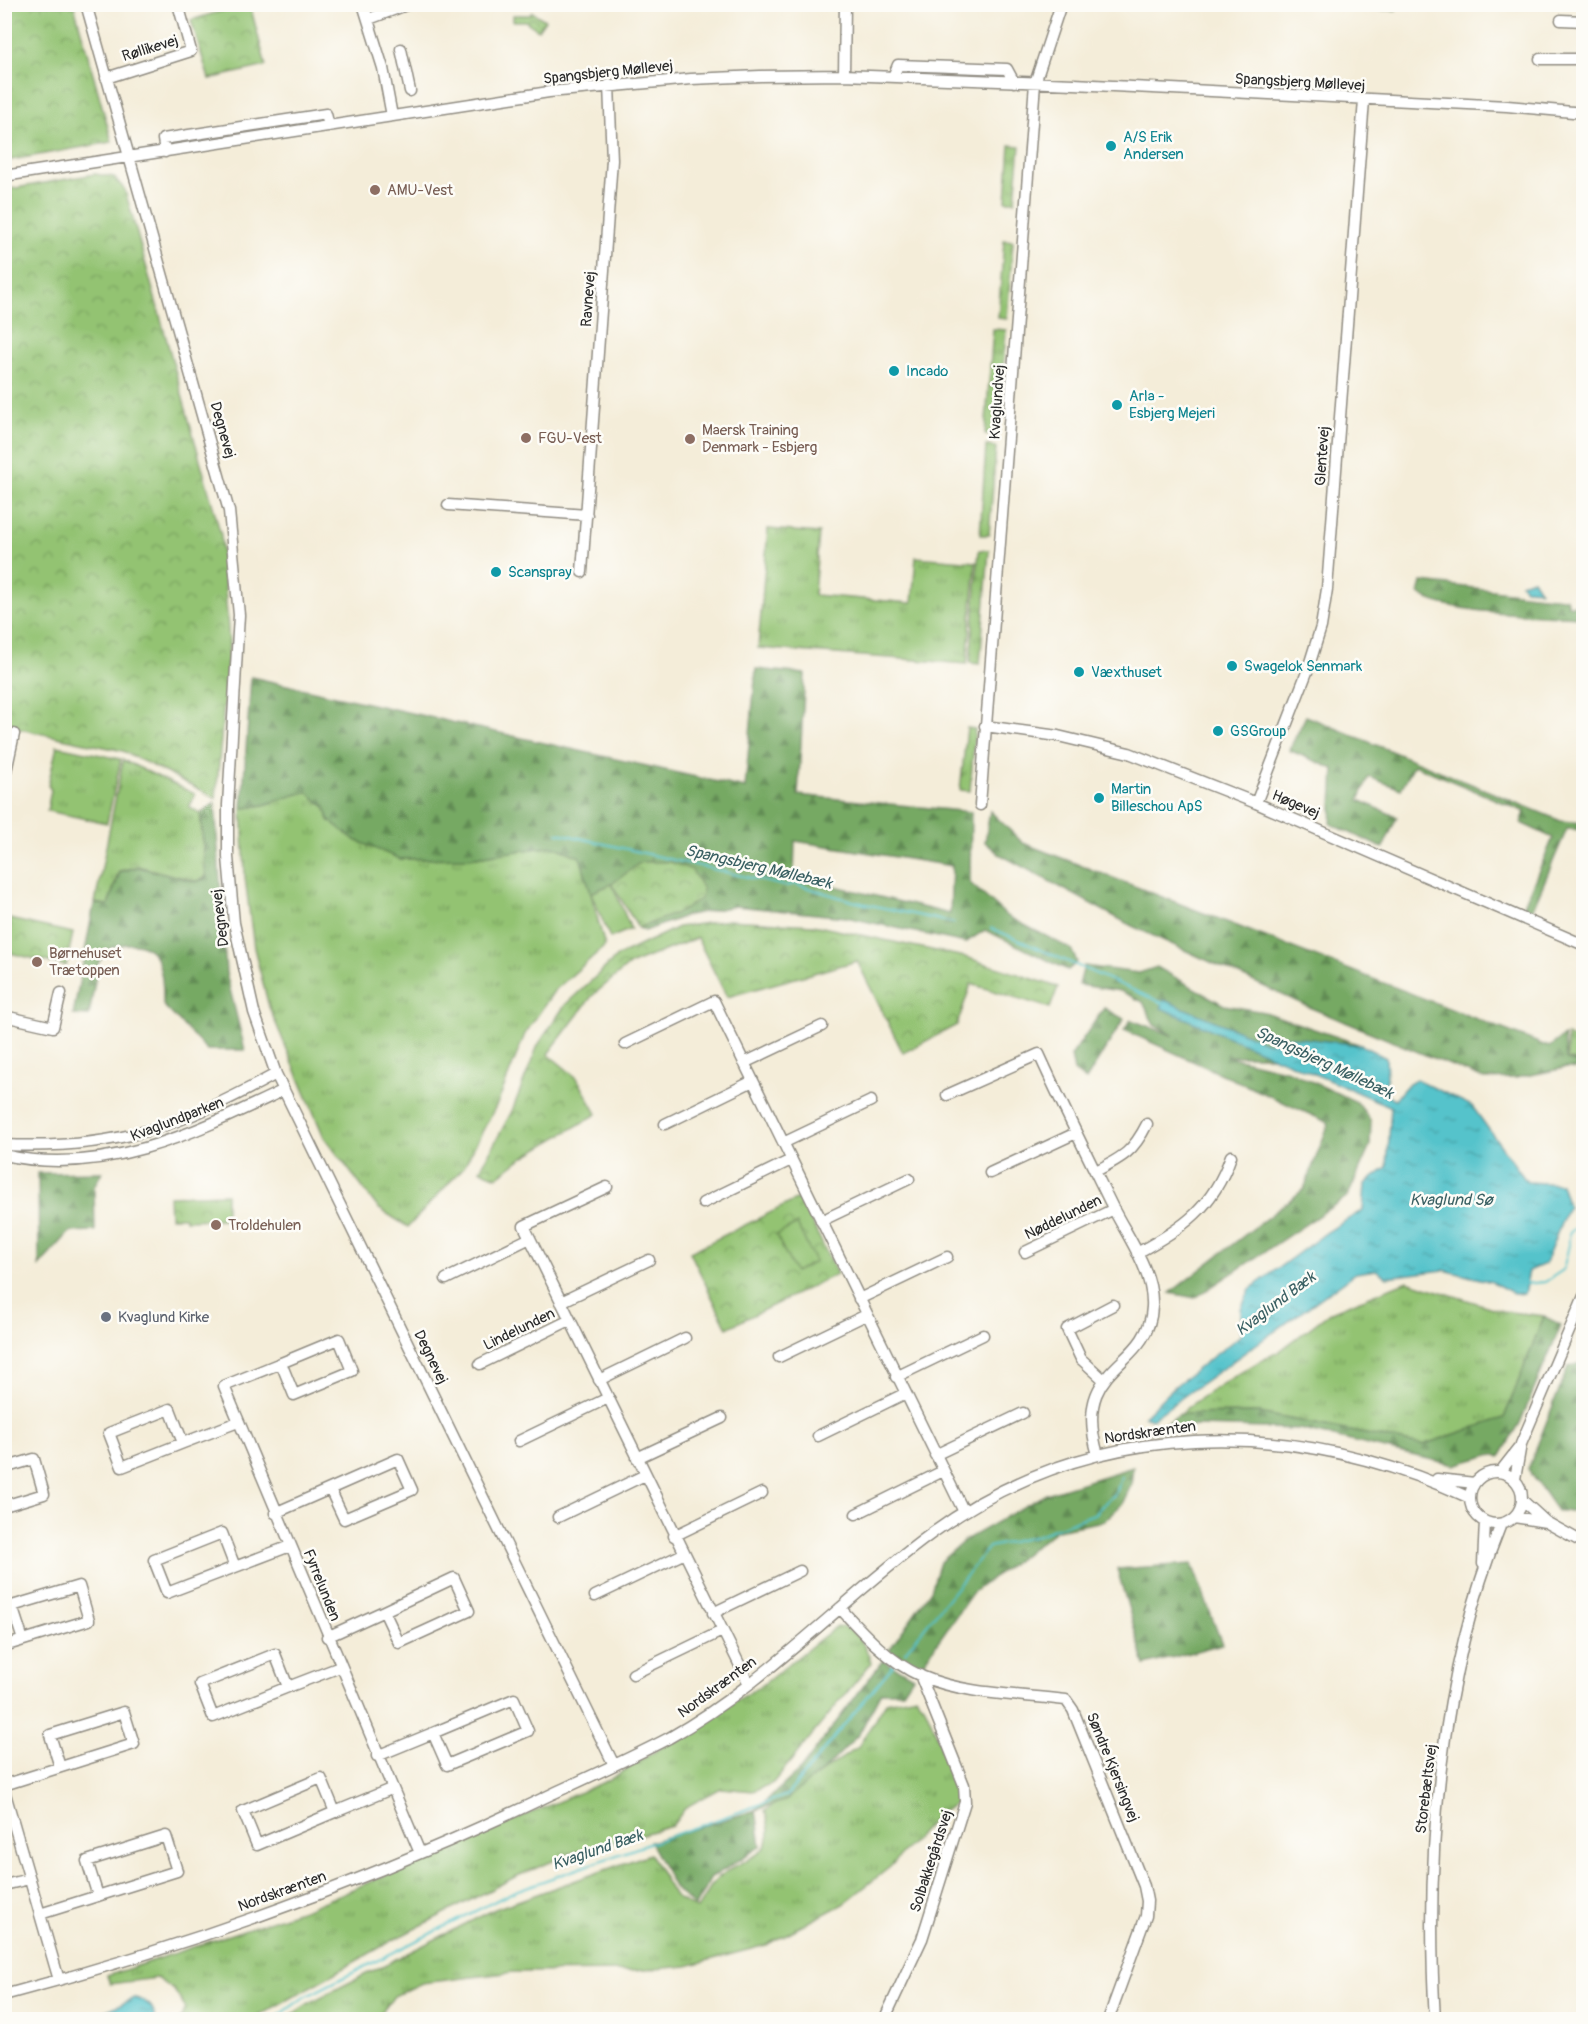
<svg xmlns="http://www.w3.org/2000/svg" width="1588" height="2024" viewBox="0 0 1588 2024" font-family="Pangolin,sans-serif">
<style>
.grass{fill:url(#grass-tufts);stroke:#5f774e;stroke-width:1.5}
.forest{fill:url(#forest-firs);stroke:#506a48;stroke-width:1.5;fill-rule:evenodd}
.park{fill:url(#park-crowns);stroke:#5f774e;stroke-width:1.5}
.pitch{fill:#93c372;stroke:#5f774e;stroke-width:1.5}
.water{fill:url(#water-ripples);stroke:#40777b;stroke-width:1.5}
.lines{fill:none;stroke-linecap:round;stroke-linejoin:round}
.stream{stroke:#55c3cb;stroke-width:2}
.minor-casing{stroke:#908c82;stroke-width:13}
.minor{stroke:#fff;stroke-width:10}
.culture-dot{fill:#0f9aa8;stroke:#fdfcf7;stroke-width:2}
.education-dot{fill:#8d6e63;stroke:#fdfcf7;stroke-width:2}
.worship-dot{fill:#6b7280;stroke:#fdfcf7;stroke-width:2}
.labels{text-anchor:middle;stroke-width:5;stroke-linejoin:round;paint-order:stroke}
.street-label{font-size:15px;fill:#2b2b2b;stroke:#fdfcf7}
.culture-label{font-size:15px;fill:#0d838f;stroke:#fdfcf7;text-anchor:start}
.education-label{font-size:15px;fill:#785e54;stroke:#fdfcf7;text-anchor:start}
.worship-label{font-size:15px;fill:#5b616d;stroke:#fdfcf7;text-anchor:start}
.water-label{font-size:16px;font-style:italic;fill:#3a6063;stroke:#fdfcf7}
</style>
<defs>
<pattern id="grass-tufts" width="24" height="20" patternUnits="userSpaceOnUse" patternTransform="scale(1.5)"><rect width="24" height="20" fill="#93c372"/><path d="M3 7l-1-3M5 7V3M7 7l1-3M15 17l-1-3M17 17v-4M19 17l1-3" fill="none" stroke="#789f5e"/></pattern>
<pattern id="forest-firs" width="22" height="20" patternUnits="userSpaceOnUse" patternTransform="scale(1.5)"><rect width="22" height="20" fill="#76a964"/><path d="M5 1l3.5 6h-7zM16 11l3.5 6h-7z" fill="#618a53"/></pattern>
<pattern id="park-crowns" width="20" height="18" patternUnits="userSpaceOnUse" patternTransform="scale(1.5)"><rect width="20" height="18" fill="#93c372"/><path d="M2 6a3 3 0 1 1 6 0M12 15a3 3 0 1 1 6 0" fill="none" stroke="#789f5e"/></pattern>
<pattern id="water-ripples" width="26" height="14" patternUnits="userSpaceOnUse" patternTransform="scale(1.5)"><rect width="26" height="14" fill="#55c3cb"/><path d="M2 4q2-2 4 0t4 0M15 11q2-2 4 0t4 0" fill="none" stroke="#479fa5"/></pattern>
</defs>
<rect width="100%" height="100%" fill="#fdfcf7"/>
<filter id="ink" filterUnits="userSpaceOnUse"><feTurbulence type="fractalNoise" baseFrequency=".0167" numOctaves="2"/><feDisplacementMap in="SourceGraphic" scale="12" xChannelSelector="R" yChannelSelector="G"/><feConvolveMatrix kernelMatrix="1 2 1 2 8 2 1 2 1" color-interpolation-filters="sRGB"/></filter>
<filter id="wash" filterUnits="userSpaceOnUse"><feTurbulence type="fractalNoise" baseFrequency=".008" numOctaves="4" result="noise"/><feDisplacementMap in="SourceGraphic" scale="24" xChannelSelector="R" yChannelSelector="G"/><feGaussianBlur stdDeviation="1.35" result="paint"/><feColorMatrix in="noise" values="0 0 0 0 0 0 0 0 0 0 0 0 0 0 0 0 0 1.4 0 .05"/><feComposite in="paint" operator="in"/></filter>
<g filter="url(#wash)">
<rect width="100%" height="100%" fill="#f4edd9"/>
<path class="grass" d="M1010 145 1020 146 1015 201H1006Z
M1004 240 1013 241 1007 319 998 318Z
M993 329 1006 330 998 435 985 434Z
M986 446 996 447 989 535H980Z
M768 529 819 533 814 595 912 603 916 557 976 562 967 664 758 648Z
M979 550H989L980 664 970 663Z
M967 728 975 729 970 791 960 790Z
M57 746 121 759 107 823 47 811 51 790 48 785Z
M123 760 195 794 189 807 200 813 206 877 196 881 138 866 119 871 108 905 95 903Z
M307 792 325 807 330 821 400 859 468 858 553 846 581 857 605 946 554 991 525 1034 498 1102 463 1168 408 1227 378 1208 324 1137 269 1007 254 948 245 878 242 808C264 808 285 796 307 792Z
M1567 1035 1583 1045V1063L1567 1059Z
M1407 1281 1502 1311 1544 1316 1504 1418 1422 1445 1259 1413 1181 1414C1184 1406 1266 1356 1277 1353L1331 1312Z
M837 1626C855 1627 867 1647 871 1663L773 1783 753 1791 721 1788 686 1807 672 1826 572 1853 515 1877 397 1938 253 2019H180L186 2009 174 1990 157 1978 110 1984 107 1976 306 1909 609 1780 765 1683Z
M916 1696 924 1705 957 1782 961 1793 959 1802 941 1811 890 1867 843 1904 766 1945 687 1966 634 1971 514 1972 422 1983 394 1996 377 2019 284 2020 309 2003 495 1909 650 1854 675 1897 697 1909C703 1900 708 1889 715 1881 741 1853 782 1863 765 1811L858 1747 886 1702Z"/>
<path class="forest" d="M1422 582C1471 587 1517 594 1566 598L1568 605 1583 606V617C1546 614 1445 615 1419 594Z
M756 669 805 674 798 795 971 812 970 883 1007 916 1071 949 1077 962 1068 970 985 930 965 943 846 917 735 906 688 915 645 931 638 928 682 910 670 862H641L612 884 591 893 580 857 554 846 468 858 400 859 355 840 330 821 325 807 307 792C285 796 264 808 242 808L251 677 745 788ZM795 841 952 866 950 914 794 876Z
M1306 716 1561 821 1583 823V830L1567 829 1531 913 1522 909 1553 838 1521 823 1525 812 1414 765 1401 789 1369 777 1359 800 1397 817 1383 848 1331 824 1334 769 1289 750Z
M215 803 226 973 245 1050H207L163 1005C164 966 158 931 110 948L98 963 89 1016 73 1015 94 904 108 905 120 872 138 867 196 882 206 878 201 813Z
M990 811 1023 843 1549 1047 1564 1036 1566 1060 1583 1064V1069L1565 1068 1516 1078 1484 1079 1311 1008 1132 926 999 854 985 842Z
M1084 966 1139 973 1157 967 1224 1005 1264 1012 1361 1045 1283 1036 1271 1056H1226L1289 1071 1357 1102 1371 1121 1370 1146 1348 1196 1195 1298 1170 1293 1304 1189 1329 1123 1124 1030 1131 1020 1174 1036 1154 1025 1143 1002 1120 991 1079 985Z
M1104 1008 1124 1019 1086 1080 1074 1071 1071 1056Z
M102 1172 94 1187 95 1231 70 1232 39 1266 38 1173Z
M1544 1316 1561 1325 1520 1423 1500 1457 1493 1454 1454 1465 1299 1429 1196 1426 1148 1434 1180 1414 1259 1413 1422 1445 1504 1418Z
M1583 1362V1511H1557L1528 1469 1568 1367Z
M1133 1467 1131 1485 1122 1504 1104 1521 1057 1530 972 1593 918 1670 889 1650 931 1590 940 1562 965 1540 1046 1494Z
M1192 1564 1222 1644 1145 1665 1117 1569Z
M883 1660 913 1677 903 1692H881L859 1734 826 1768 784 1801 756 1810 761 1846 711 1878 695 1906 675 1889 650 1842 756 1810 801 1769Z"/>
<path class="park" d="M5 4 74 5 112 142 5 161Z
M242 5H250L266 66 209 79 191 20Z
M532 12 545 20 538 30 525 21H513V15H530Z
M95 174 114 177 125 190 221 535 229 643 216 798 123 751 5 726V190Z
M641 862H670L692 870 703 889 701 898 682 911 638 928 612 884Z
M5 918 73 933 66 966 5 952Z
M729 920 813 925 965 957 1058 987 1050 1008 971 984 957 1025 903 1053 857 961 727 997 697 938 629 965 592 996 548 1054 577 1078 597 1114 522 1158 497 1177 480 1170 512 1111 538 1045 565 1005 618 956 678 927Z
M226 1194V1213L223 1214V1219L185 1220V1217H170L169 1196Z
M800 1198 837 1274 727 1328 690 1252Z"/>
<path class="pitch" d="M1371 5H1396V10H1371Z
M612 884 631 929 610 938 591 893Z
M797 1224 815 1262 795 1272 776 1235Z"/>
<path class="water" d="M1533 579 1540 590 1525 589 1521 583Z
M1164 1000 1268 1043 1283 1036 1361 1045 1386 1058 1387 1080 1379 1093 1395 1099 1409 1083 1416 1079 1472 1106 1527 1182 1561 1184 1568 1206 1545 1264 1529 1271 1524 1294 1513 1293 1492 1282 1444 1270 1387 1277 1376 1270 1356 1273 1152 1419 1144 1416 1175 1386 1241 1335V1309L1250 1289 1327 1232 1363 1210 1365 1184 1387 1167 1391 1107 1161 1008Z
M135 1998C146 2001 156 2007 154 2019H87Z"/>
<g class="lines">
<path class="stream" d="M558 833 785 886 795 884 852 901 954 923
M991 928 1165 1004
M1525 1284 1545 1282 1563 1270 1569 1245V1233L1576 1228
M905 1652 989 1547 1033 1537 1094 1514 1117 1491 1121 1477
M273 2020 303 1998 515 1891 787 1795 894 1664"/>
</g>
</g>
<g filter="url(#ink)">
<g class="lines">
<defs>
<path id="minor" d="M86 4 229 511 239 615 228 805V857L234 923 254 1012 276 1074 614 1765
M363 4 383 68 392 116
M369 19 409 4
M1561 20 1584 21
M401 49 410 91
M1540 59H1583L1584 55
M844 75 845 4
M893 77 898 65 1007 69 1014 82
M106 78 191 51 178 4
M165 152 163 139 326 114 329 126
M4 176 549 92 691 79 760 76 844 75 1074 84 1507 106 1584 113
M448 505 587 515
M582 572 612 160 609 85
M985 726 1058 736 1129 753 1256 803 1584 945
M4 781 14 734
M1256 803 1307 672 1321 627 1327 589 1364 100
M980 805 1035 83 1061 4
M4 1016 53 1027 61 993
M625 1044 714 1001 964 1512
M744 1063 822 1026
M947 1095 1039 1054C1063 1107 1089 1159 1114 1210 1129 1239 1154 1273 1152 1307 1149 1371 1070 1361 1098 1455
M665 1124 753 1081
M783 1143 871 1101
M4 1145C116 1150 179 1127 276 1074
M4 1155C104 1178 196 1132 284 1090
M1096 1171C1123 1157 1133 1152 1147 1124
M990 1173 1076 1133
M607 1187 524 1226 749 1684
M703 1203 791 1160
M821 1221 909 1179
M1025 1252 1114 1209
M1137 1253C1183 1228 1213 1208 1231 1156
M446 1279 530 1238
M859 1299 947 1257
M561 1302 649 1260
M779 1357 866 1315
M281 1363 339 1339 352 1371 294 1395 281 1363 224 1386 420 1853
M480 1364 570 1320
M896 1377 983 1335
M599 1380 685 1338
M1104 1380 1081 1359 1067 1329 1113 1305
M818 1436 904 1394
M519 1441 608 1398
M183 1443 122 1467 109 1433 170 1409 183 1443 238 1422
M935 1455 1023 1413
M637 1458 722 1418
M4 1468 34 1459 44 1494 4 1506
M1470 1498a26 26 0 1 1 52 0a26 26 0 1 1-52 0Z
M1500 1472 1518 1449
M1437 1479 1475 1483
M1515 1479 1521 1444 1584 1296
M1523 1501 1546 1522 1584 1543
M275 1513 398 1459 412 1490 344 1519 330 1489
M856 1514 943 1471
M558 1517 645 1475
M1514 1517 1546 1522
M674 1536 762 1493
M1483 1564 1485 1522
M235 1567 222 1533 154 1560 167 1593 290 1546
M595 1596 683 1554
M840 1608C863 1633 889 1662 921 1676 966 1695 1018 1694 1066 1700L1073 1710 1144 1886 1147 1901 1146 1916 1108 2020
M713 1613 800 1571
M327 1637 384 1611 399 1643 469 1611 454 1578 384 1611
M4 1646 89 1620 79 1586 12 1606 23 1640
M633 1674 722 1631
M288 1687 213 1717 200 1684 275 1654 288 1687 340 1667
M377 1756 433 1733 447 1765 528 1731 514 1699 433 1733
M4 1785 134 1744 124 1712 50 1735 60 1767
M4 1790 59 1980
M335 1812 257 1845 243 1811 321 1778 335 1812 391 1789
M4 1885 30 1879
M40 1914 177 1871 166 1836 87 1861 98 1896
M4 1995C193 1945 377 1878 552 1794 591 1776 631 1758 669 1738 766 1684 842 1599 931 1534 1093 1416 1292 1416 1470 1498
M884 2020 922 1939 965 1802 964 1785 920 1675
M1435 2020C1425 1855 1439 1678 1501 1524"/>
</defs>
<use href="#minor" class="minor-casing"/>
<use href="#minor" class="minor"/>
</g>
</g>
<g class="culture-dot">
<circle cx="1111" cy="146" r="6"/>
<circle cx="894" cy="371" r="6"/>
<circle cx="1117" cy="405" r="6"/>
<circle cx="496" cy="572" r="6"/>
<circle cx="1232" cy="666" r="6"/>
<circle cx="1079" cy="672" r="6"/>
<circle cx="1218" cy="731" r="6"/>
<circle cx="1099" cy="798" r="6"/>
</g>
<g class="education-dot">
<circle cx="375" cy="190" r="6"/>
<circle cx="526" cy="438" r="6"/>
<circle cx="690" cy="439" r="6"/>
<circle cx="37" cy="962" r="6"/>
<circle cx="216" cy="1225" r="6"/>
</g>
<circle class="worship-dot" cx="106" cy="1317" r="6"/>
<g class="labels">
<g class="street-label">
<text transform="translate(150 48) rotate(-17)" y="5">Røllikevej</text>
<text transform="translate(608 72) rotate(-6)" y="5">Spangsbjerg Møllevej</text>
<text transform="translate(1300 82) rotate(3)" y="5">Spangsbjerg Møllevej</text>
<text transform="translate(588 299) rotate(-86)" y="5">Ravnevej</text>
<text transform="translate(997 402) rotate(-86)" y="5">Kvaglundvej</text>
<text transform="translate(223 430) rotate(74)" y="5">Degnevej</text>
<text transform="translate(1322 456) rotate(-86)" y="5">Glentevej</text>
<text transform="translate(1296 804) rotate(23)" y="5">Høgevej</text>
<text transform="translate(220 918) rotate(-97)" y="5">Degnevej</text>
<text transform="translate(177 1119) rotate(-21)" y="5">Kvaglundparken</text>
<text transform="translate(1063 1217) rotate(-26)" y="5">Nøddelunden</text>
<text transform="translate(519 1329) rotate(-26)" y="5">Lindelunden</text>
<text transform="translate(431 1357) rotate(64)" y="5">Degnevej</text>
<text transform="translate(1150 1432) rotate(-8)" y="5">Nordskrænten</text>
<text transform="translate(322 1585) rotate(68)" y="5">Fyrrelunden</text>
<text transform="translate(717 1687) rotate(-36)" y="5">Nordskrænten</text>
<text transform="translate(1113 1767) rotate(68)" y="5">Søndre Kjersingvej</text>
<text transform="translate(1426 1789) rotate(-83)" y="5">Storebæltsvej</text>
<text transform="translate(931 1861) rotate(-72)" y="5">Solbakkegårdsvej</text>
<text transform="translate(282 1891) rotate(-20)" y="5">Nordskrænten</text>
</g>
<g class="culture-label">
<text x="1123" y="142">A/S Erik<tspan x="1123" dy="17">Andersen</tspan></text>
<text x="906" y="376">Incado</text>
<text x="1129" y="401">Arla -<tspan x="1129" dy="17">Esbjerg Mejeri</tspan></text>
<text x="508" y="577">Scanspray</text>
<text x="1244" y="671">Swagelok Senmark</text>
<text x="1091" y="677">Væxthuset</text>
<text x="1230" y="736">GSGroup</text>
<text x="1111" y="794">Martin<tspan x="1111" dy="17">Billeschou ApS</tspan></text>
</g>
<g class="education-label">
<text x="387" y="195">AMU-Vest</text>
<text x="702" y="435">Maersk Training<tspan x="702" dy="17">Denmark - Esbjerg</tspan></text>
<text x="538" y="443">FGU-Vest</text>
<text x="49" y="958">Børnehuset<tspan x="49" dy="17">Trætoppen</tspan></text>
<text x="228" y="1230">Troldehulen</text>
</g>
<g class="worship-label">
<text x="118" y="1322">Kvaglund Kirke</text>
</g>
<g class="water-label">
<text transform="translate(759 866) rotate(13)" y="6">Spangsbjerg Møllebæk</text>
<text transform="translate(1325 1062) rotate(25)" y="6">Spangsbjerg Møllebæk</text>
<text x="1451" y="1205">Kvaglund Sø</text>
<text transform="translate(1275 1303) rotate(-37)" y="6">Kvaglund Bæk</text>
<text transform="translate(597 1849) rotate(-19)" y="6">Kvaglund Bæk</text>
</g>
</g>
<rect width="1588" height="2024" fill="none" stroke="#fdfcf7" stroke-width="24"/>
</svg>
